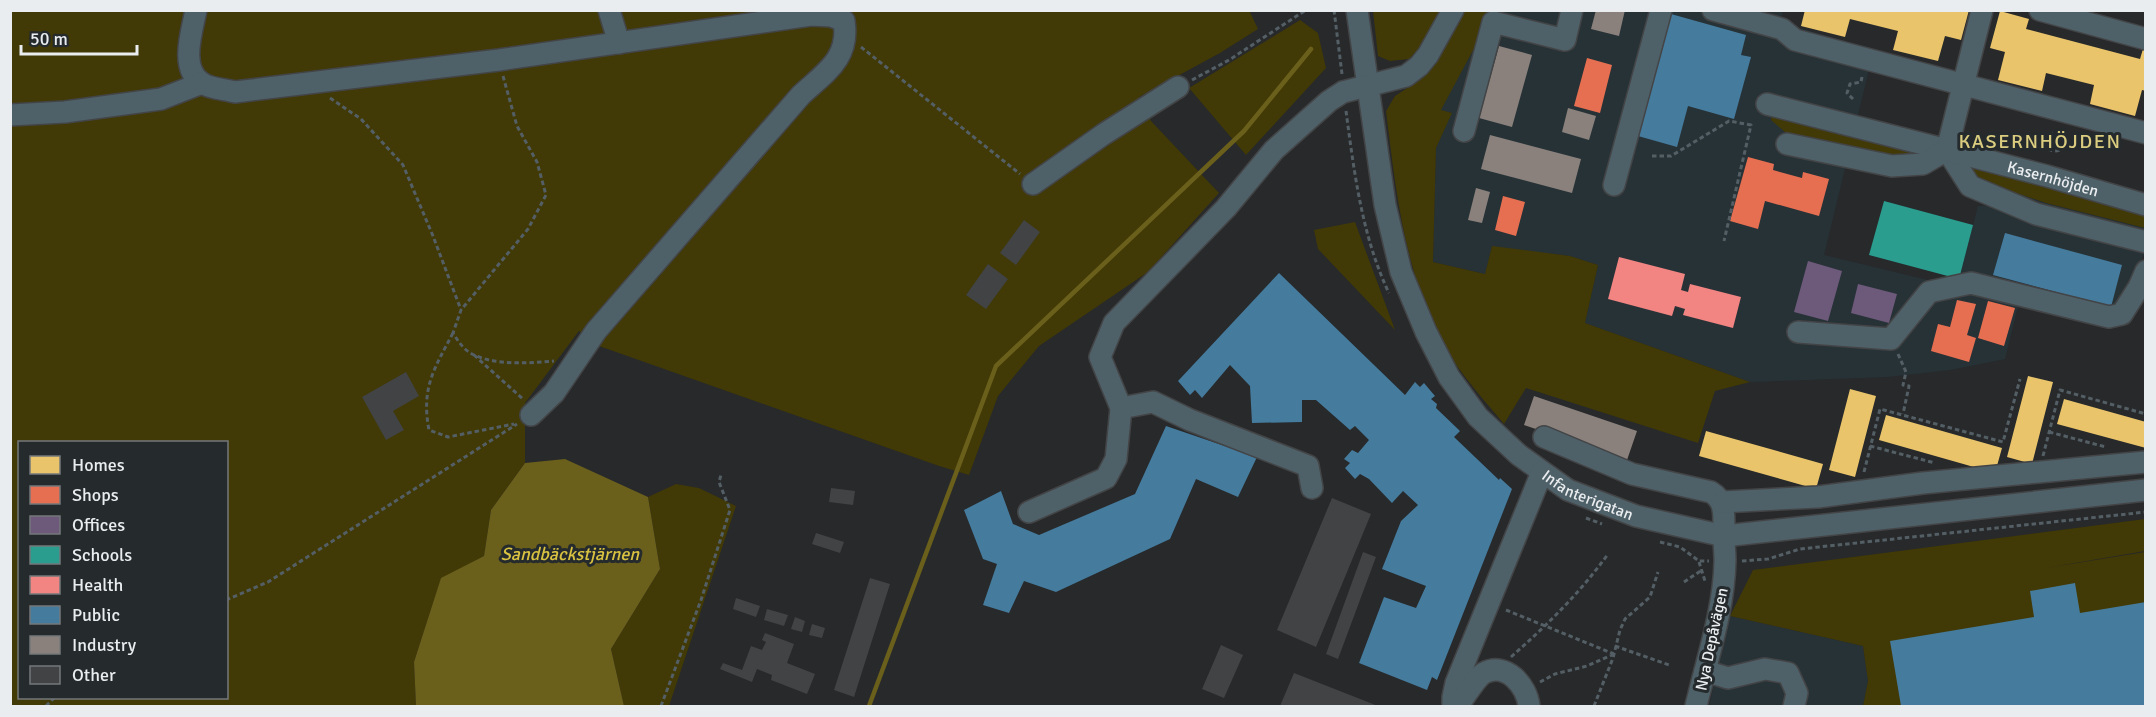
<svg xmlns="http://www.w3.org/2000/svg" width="2156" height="717" viewBox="0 0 2156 717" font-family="Signika,sans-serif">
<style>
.built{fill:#273237}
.green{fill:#413906;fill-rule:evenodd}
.water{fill:#6a5f1b}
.homes{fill:#e9c46a}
.shops{fill:#e76f51}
.offices{fill:#6d597a}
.schools{fill:#2a9d8f}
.health{fill:#f28482}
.public{fill:#457b9d}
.industry{fill:#8a817c}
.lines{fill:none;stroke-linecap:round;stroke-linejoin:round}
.stream{stroke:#6a5f1b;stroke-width:4.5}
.building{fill:#414345}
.minor-casing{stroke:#434446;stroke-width:24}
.path{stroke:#545f65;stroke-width:3;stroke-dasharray:4.5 3;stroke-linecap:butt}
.minor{stroke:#4e6068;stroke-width:21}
.labels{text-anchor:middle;stroke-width:6;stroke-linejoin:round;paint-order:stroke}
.street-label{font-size:16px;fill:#eaedef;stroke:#252a2d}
.water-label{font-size:18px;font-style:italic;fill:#d9c341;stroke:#252a2d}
.quarter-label{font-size:20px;letter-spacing:1.5px;fill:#dbcd7f;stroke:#252a2d}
</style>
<rect width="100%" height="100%" fill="#27292b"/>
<path class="built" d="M1494 11H1783L1781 23 1874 49 1824 255 2019 302 2005 359 1950 370 1887 377 1750 382 1585 323 1598 265 1570 256 1492 247 1485 274 1433 262 1436 148 1451 113 1440 110Z
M2008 190 2046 203 2145 228V252L2121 303 2113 311 1959 279 1978 206 2003 205Z
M1730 616 1863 646 1868 681 1863 706H1709Z"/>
<path class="green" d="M1249 10 1258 29 1220 53 1139 97 1151 121 1219 193 1148 272 1039 346 998 396 969 475 939 466 599 346 579 331 525 403V463L491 510 484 556 441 579 414 662 416 706H11L10 11ZM20 442H226V698H20Z
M1373 11H1444L1424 43 1409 59 1390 61 1378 56Z
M1463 11H1494L1441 110 1452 113 1436 148 1433 262 1485 274 1492 246 1570 256 1598 265 1585 323 1750 382 1715 391 1698 443 1526 388 1504 424C1479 394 1451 364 1435 328 1403 259 1395 185 1386 111L1395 96 1418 81 1442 53Z
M1300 20 1318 33 1326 68 1246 155 1189 88Z
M1773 111 1927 149 1912 159 1885 158 1785 132 1771 120Z
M1970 165 2145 212V228L2046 203 1973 178 1969 171Z
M1355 222 1395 330 1318 249 1314 230Z
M676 484 699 488 736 506 669 706H624L611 649 660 569 648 497Z
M2145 519V551L2046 568 2145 552V706H1863L1868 681 1863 646 1730 616 1753 570Z"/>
<path class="water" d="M565 459 648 497 660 569 611 649 624 706H416L414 662 441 578 484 556 491 510 525 463Z"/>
<path class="homes" d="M1805 10H1969L1961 40 1945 36 1938 61 1893 50 1898 31 1850 19 1845 37 1801 26Z
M2000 11 2029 19 2026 29 2140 59 2143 49 2146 50V91L2142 90 2135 116 2090 104 2094 85 2046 73 2042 91 1998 80 2005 52 1990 48Z
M2028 376 2053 382 2032 464 2007 457Z
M1850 389 1876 396 1855 477 1829 470Z
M2064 399 2146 422V448L2057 424Z
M1886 415 2002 448 1995 473 1879 440Z
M1706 431 1823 464 1816 489 1699 456Z"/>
<path class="shops" d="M1587 58 1612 65 1600 113 1574 106Z
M1748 157 1774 164 1773 170 1802 178 1803 172 1829 179 1819 216 1765 201 1758 229 1730 221Z
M1503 196 1525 202 1516 236 1495 230Z
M1957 300 1976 304 1967 335 1976 338 1969 362 1931 351 1938 324 1950 327Z
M1988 301 2015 308 2004 346 1978 338Z"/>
<path class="offices" d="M1808 261 1842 271 1828 321 1794 312Z
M1858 284 1897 294 1889 323 1851 313Z"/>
<path class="schools" d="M1884 201 1973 225 1959 279 1869 255Z"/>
<path class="health" d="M1619 257 1685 274 1681 290 1688 292 1690 284 1741 297 1733 328 1683 315 1685 309 1675 306 1672 316 1608 299Z"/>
<path class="public" d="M1671 14 1746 35 1741 55 1751 57 1734 119 1688 106 1677 147 1638 136Z
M2005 233 2122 265 2111 307 1993 275Z
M1279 273 1405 395 1415 382 1420 387 1424 383 1435 396 1431 399 1437 404 1436 408 1460 431 1454 437 1499 480 1500 478 1512 489 1437 680 1432 677 1427 690 1359 663 1384 597 1416 608 1426 586 1382 569 1401 521 1418 505 1403 491 1392 503 1369 479 1360 474 1355 479 1345 468 1350 463 1344 459 1352 450 1358 453 1369 440 1355 426 1350 430 1316 400H1302V422L1252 423 1250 386 1230 365 1202 398 1195 390 1190 395 1178 381Z
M1166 426 1257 457 1238 497 1196 479 1170 539 1056 592 1024 581 1009 613 983 605 997 564 983 559 964 510 1001 491 1013 524 1039 535 1135 494Z
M2075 583 2080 613 2146 602V706H1901L1890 641 2034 617 2030 591Z"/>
<path class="industry" d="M1596 10H1625L1619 36 1591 29Z
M1499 46 1532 55 1512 127 1479 118Z
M1568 108 1596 116 1589 140 1562 132Z
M1490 135 1581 159 1572 193 1481 169Z
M1476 188 1490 192 1482 223 1468 220Z
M1534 396 1637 431 1627 460 1524 425Z"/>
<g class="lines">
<path class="stream" d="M869 706 996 366 1244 131 1311 49"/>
</g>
<path class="building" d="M1024 220 1040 232 1016 265 1000 253Z
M988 264 1008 279 986 309 966 295Z
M406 372 419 396 393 411 404 430 386 440 362 397Z
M831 488 855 491 853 505 829 502Z
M1332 498 1371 514 1316 647 1277 630Z
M816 533 844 542 840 553 812 544Z
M1363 552 1376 557 1338 659 1326 654Z
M870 578 890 584 854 697 834 690Z
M736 598 760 606 756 617 733 609Z
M767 609 788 615 784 626 764 620Z
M795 617 805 621 802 632 791 629Z
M812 624 825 628 822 638 809 635Z
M765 633 794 644 787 663 815 674 807 694 771 680 772 675 757 669 752 682 720 669 723 663 742 670 751 646 762 650 766 642 762 640Z
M1221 645 1243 655 1224 698 1202 689Z
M1294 673 1378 706H1280Z"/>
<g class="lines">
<defs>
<g id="minor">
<path d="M196 10C192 31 179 69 202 83 210 89 225 89 235 92L499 60 811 15 831 16 844 21C850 58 826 72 801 95L596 331 554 393 531 415"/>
<path d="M609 10 619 43"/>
<path id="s1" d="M1357 10 1385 205 1401 272 1426 332 1449 377 1478 417 1519 455 1568 490 1636 516 1724 536 2146 490"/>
<path d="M1713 10 1782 29 1795 40 2146 133"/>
<path d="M2040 10 2146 39"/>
<path d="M1767 104 1947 150 1970 186 2036 214 2146 242"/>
<path d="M10 115 65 112 161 99 202 83"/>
<path d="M1464 131 1493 22 1565 40 1572 10"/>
<path id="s2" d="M1787 144 1892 166 1923 164 1947 150 2047 176 2146 205"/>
<path d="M1947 150 1982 10"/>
<path d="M1033 184 1104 134 1178 87"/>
<path d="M1614 185 1661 10"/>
<path d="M1798 332 1891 339 1929 292 1971 283 2109 317 2122 314 2139 287 2146 271"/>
<path d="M1121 408 1153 402 1190 420 1308 466 1312 488"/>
<path d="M1544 437 1632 474 1711 492C1728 502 1723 520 1724 538 1724 545 1725 553 1725 561 1724 610 1707 659 1696 706"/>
<path d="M1722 502 1818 497 1923 483 2146 462"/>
<path d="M1029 512 1106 478 1116 459 1121 408 1100 357 1114 323 1226 208 1274 150 1329 101 1343 92 1406 76 1419 66 1428 55 1453 10"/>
<path d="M1705 671 1728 678 1765 669 1788 673 1797 693 1794 706"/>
<path d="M1453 706V697L1456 683 1542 472"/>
<path d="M1457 706C1464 699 1476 677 1484 673 1506 661 1527 686 1529 706"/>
</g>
</defs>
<use href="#minor" class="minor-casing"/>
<path class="path" d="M1334 10 1342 74
M861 47 1020 174
M503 76 517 126 537 162 546 195 528 229 461 310 453 333C458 341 463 349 472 354 496 366 528 363 554 361
M1192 80 1229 60 1306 10
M330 98 361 119 403 165 433 236 461 310
M1853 99 1847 93 1850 84 1861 82 1862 77
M1346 111C1354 171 1362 237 1389 293
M2046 142a9 9 0 1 1 18 0a9 9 0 1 1-18 0Z
M1652 156H1671L1729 121 1751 125 1724 241
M453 333C434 369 421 388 429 430L448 437 514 424
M1898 354 1906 372 1903 385 1909 386 1903 414
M474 355 523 399
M2049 432 2106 447
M1870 446 1935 463
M2043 456 2060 390 2146 414
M1864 472 1880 409 2003 442 2020 379
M1586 518 1602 524
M1660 542 1680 547 1699 561H1709
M1742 561 1768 559 1800 549 2146 512
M1699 562 1705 581
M1684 582 1702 570
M226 600 268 582 517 424
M1506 610 1614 654
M1615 646 1669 665
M1511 657C1547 625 1580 593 1608 554
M1540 682 1555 674 1587 666 1614 654
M46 706 54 698
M661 706 701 600 730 510 719 482 721 475
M1594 706 1613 658 1620 630 1625 619 1650 597 1658 572"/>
<use href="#minor" class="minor"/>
</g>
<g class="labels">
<g class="street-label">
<text dy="6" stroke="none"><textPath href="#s2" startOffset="276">Kasernhöjden</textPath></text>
<text dy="6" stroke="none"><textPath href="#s1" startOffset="567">Infanterigatan</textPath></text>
<text transform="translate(1711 639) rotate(-78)" y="6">Nya Depåvägen</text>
</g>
<g class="water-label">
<text x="570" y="560">Sandbäckstjärnen</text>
</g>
<g class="quarter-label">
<text x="2040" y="148">KASERNHÖJDEN</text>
</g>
</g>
<rect width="2156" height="717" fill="none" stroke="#eaedef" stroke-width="24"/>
<rect x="18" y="441" width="210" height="258" fill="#252a2d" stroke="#74787b" stroke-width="1.5"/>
<rect x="30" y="456" width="30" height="18" fill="#e9c46a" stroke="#74787b" stroke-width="1.5"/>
<text x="72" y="471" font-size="18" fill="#eaedef">Homes</text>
<rect x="30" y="486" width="30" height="18" fill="#e76f51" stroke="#74787b" stroke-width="1.5"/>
<text x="72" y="501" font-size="18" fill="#eaedef">Shops</text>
<rect x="30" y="516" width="30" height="18" fill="#6d597a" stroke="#74787b" stroke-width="1.5"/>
<text x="72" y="531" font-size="18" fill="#eaedef">Offices</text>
<rect x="30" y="546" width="30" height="18" fill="#2a9d8f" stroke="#74787b" stroke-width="1.5"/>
<text x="72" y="561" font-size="18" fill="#eaedef">Schools</text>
<rect x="30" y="576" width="30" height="18" fill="#f28482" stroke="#74787b" stroke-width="1.5"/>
<text x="72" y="591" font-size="18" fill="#eaedef">Health</text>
<rect x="30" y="606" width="30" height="18" fill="#457b9d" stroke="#74787b" stroke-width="1.5"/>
<text x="72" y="621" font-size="18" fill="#eaedef">Public</text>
<rect x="30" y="636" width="30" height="18" fill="#8a817c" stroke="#74787b" stroke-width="1.5"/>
<text x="72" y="651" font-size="18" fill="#eaedef">Industry</text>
<rect x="30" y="666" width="30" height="18" fill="#414345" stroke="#74787b" stroke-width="1.5"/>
<text x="72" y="681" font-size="18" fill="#eaedef">Other</text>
<path d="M21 45v9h116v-9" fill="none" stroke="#eaedef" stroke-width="3"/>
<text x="30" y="45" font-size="18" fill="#eaedef" stroke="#252a2d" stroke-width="4.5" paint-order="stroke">50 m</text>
</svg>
